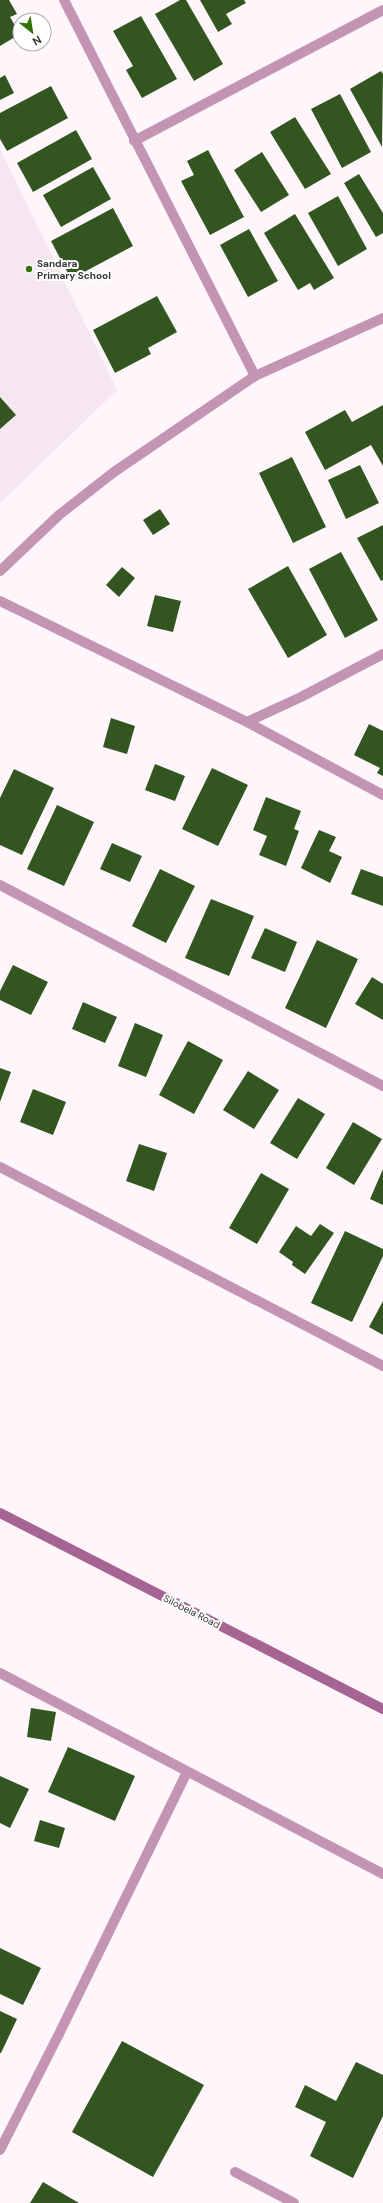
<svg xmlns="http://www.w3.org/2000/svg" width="383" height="2203" viewBox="0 0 383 2203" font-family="'DM Sans',sans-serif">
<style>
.built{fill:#f6e6f0}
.building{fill:#335620}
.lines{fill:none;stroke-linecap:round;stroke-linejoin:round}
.street{stroke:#c395b3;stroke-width:10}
.secondary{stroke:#a56491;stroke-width:10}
.poi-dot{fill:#357206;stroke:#fff;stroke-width:1.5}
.labels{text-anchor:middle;stroke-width:4;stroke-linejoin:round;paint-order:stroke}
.poi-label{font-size:10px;font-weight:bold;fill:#3a3739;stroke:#fff;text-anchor:start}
.street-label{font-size:10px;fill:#3a3739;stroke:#fff}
</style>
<rect width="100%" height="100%" fill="#fef6fb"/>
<path class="built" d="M0 149 117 390 0 503Z"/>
<path class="building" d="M0 0H9L17 14 10 17 20 34 0 46Z
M180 0H186L223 64 194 81 155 14Z
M200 0H244L246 3 226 14 232 24 218 32Z
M141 16 177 79 142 98 126 70 133 66 113 31Z
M381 71 383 74 382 147 350 89Z
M5 75 14 93 0 100V78Z
M51 86 68 118 7 151 0 139V113Z
M340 94 371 152 342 168 311 109Z
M295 117 331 174 305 189 270 132Z
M76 130 92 159 33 192 17 163Z
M208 150 244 217 210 235 181 181 194 175 187 161Z
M262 152 289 195 261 212 234 170Z
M93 167 111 199 61 227 43 195Z
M359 174 383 213V233L376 237 344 183Z
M338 196 367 249 338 266 308 213Z
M113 208 133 246 71 279 51 241Z
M295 214 334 278 314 290 310 283 298 290 264 233Z
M249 229 278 281 248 297 220 245Z
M157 296 177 332 148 348 151 354 115 373 93 330Z
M0 397 16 415 0 429Z
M383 405V466L371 445 325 470 305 432 345 410 352 422Z
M292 457 326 527 293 543 259 473Z
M360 465 379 503 346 519 328 480Z
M160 509 170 524 153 535 143 520Z
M383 525V580L381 581 357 538Z
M341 552 378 620 345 638 309 569Z
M288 566 327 635 288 658 248 589Z
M122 567 135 578 119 597 106 585Z
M155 595 181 601 173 632 147 626Z
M111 718 135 726 127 754 103 747Z
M369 724 383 731V776L377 773 380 768 354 755Z
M155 764 185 776 175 801 145 790Z
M212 768 248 785 218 846 182 829Z
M14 769 54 788 22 855 0 845V798Z
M266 797 301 811 294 829 299 831 286 866 259 855 267 836 253 830Z
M57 805 94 822 64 886 27 869Z
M319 830 336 837 329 851 342 857 330 883 301 868Z
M112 843 142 856 130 882 100 869Z
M160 869 195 886 166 943 132 926Z
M361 869 383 877V906L351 894Z
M211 899 254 916 229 976 185 958Z
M265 928 297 942 285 972 251 958Z
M317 940 358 959 326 1028 285 1008Z
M13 965 48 982 31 1015 0 1000V991Z
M372 977 383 984V1020L355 1004Z
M83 1002 117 1017 105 1043 72 1029Z
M135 1023 163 1035 146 1077 118 1066Z
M188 1041 223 1060 194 1114 159 1095Z
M0 1068 11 1072 0 1102Z
M248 1071 279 1090 254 1129 223 1110Z
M33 1089 66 1102 53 1135 20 1122Z
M298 1098 325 1114 297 1159 270 1143Z
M353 1122 382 1139 354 1185 326 1168Z
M139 1144 167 1153 154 1191 126 1181Z
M383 1169V1205L370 1199Z
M261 1173 289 1189 257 1244 229 1228Z
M320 1224 334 1233 305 1274 292 1265 293 1262 279 1252 296 1226 311 1236Z
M345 1231 383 1249V1256L352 1322 311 1303Z
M383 1301V1335L369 1327Z
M31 1708 56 1712 51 1741 27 1737Z
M68 1747 135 1776 115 1821 48 1792Z
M0 1776 29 1789 10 1828 0 1823Z
M40 1820 65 1828 59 1848 34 1841Z
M0 1948 41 1968 23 2005 0 1994Z
M0 2011 17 2019 1 2053H0Z
M122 2041 204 2085 153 2177 72 2132Z
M356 2062 383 2075V2116L353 2178 310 2156 326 2122 295 2107 305 2085 336 2101Z
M43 2182 79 2203H30Z"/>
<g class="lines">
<path class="street" d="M64 0 255 376
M134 141 383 10
M0 571 59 515 114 472 255 376 383 318
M0 601 247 722 383 795
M247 722 301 697 383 654
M0 885 383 1086
M0 1167 383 1366
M0 1673 383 1874
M0 2150 59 2034 187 1772
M235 2172 294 2203"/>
<path class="secondary" d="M0 1513 383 1709"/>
</g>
<circle class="poi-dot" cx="29" cy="269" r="4"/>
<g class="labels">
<g class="poi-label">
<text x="37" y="267">Sandara<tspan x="37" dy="12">Primary School</tspan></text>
</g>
<g class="street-label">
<text transform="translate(192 1611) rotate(27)" y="4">Silobela Road</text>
</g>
</g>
<g transform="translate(32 32) rotate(150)"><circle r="19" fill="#ffffff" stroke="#b0afb0"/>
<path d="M0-3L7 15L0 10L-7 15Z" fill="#357206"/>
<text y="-6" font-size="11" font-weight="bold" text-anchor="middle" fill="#3a3739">N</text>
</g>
</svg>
